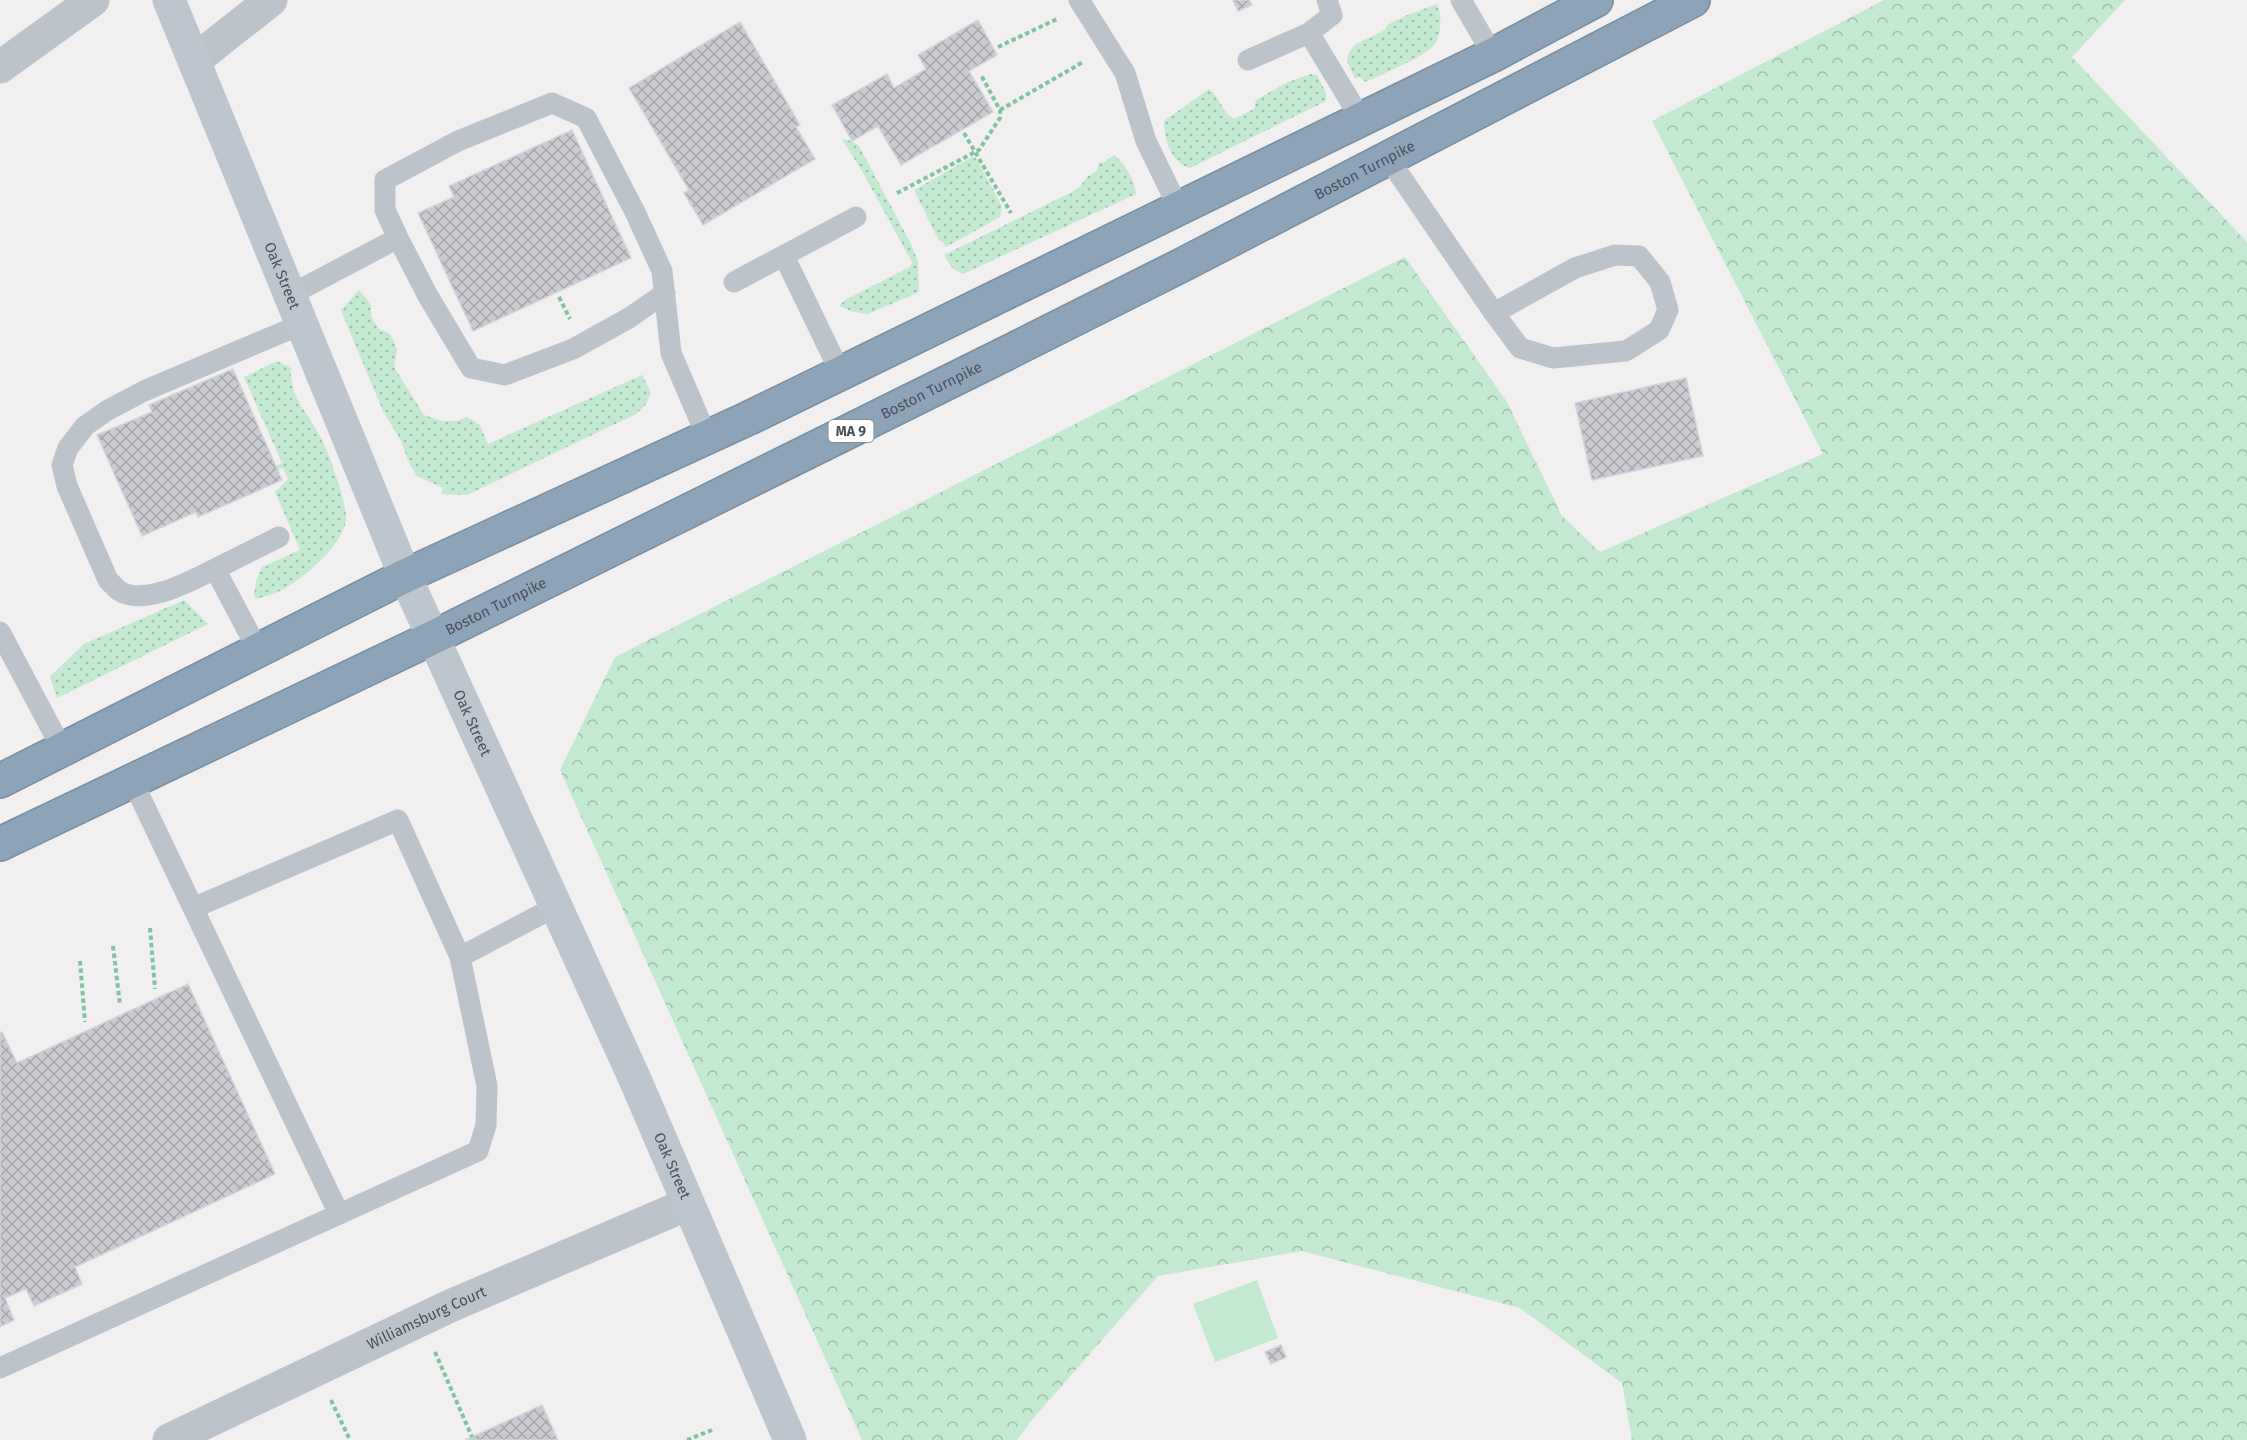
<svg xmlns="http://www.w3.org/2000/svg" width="2247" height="1440" viewBox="0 0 2247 1440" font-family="'Fira Sans',sans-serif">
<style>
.grass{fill:url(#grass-dots)}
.forest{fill:url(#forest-crowns)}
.garden{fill:#c3e9d0}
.building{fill:url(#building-cross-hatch);stroke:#d3d5d9;stroke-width:1.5}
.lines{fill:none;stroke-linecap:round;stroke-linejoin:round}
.highway-casing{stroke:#788ea3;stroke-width:36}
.path{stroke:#7fc39f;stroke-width:4;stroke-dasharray:4.5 3;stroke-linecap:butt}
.lane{stroke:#bcc3ca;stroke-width:21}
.street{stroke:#bcc3ca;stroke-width:33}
.secondary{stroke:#bdc6ce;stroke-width:33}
.highway{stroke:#8da3b7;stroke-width:33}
.labels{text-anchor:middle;stroke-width:6;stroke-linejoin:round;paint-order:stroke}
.shield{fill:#fff;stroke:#80868c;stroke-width:1.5}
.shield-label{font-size:14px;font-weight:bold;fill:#49525a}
.street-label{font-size:15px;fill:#49525a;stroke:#fff}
</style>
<defs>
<pattern id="grass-dots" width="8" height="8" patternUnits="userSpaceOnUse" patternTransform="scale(1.5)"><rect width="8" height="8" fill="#c3e9d0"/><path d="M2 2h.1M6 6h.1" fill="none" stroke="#a0bfac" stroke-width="1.8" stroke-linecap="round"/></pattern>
<pattern id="forest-crowns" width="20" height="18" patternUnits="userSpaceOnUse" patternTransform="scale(1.5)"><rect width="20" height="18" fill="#c3e9d0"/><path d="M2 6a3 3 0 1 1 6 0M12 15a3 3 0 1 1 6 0" fill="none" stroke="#a0bfac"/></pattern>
<pattern id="building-cross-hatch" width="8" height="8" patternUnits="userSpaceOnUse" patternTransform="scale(1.5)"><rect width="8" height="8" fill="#c9cbd1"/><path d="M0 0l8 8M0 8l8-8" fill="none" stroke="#a5a7ad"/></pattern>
</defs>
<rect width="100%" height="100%" fill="#f1efef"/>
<path class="grass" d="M1437 4C1442 15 1442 35 1434 45 1426 56 1380 75 1366 82L1359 77 1355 79 1347 61 1349 52 1356 44 1385 30 1387 25 1405 16Z
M1310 74 1317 75 1326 93V101L1190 168C1171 163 1164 139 1164 121L1209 89C1220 98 1222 112 1234 119L1254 109 1256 100 1286 83Z
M842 139 852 141 859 146 911 244 918 261 919 292 868 314 854 312 839 306 845 300 910 267 912 262 862 171Z
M1114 155C1125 163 1135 181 1136 194L963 274 953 269 944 255 1078 189 1087 177 1097 171 1099 162 1103 163Z
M972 157 976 158 1002 206 1000 217 946 247 942 241H939L914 190Z
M359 290 367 299 371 306V316L378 328 390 334 397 349 394 367 424 415 442 421H457L467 417 480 425 488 444 642 375 651 393 646 404 636 414 467 495 441 494 443 488 417 476 409 463 401 441 383 411 367 373 341 310Z
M277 361 291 368C289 398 309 413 321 438 329 453 346 501 346 517 347 542 303 579 282 590 274 594 265 596 256 599L254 595 256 581 262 567 300 550 275 492 288 479 283 468 277 470 276 466 282 463 244 377Z
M184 600 208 624 57 698 50 677 84 644Z"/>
<path class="forest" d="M1884 0H2125L2072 57 2247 242V1440H1632L1622 1383 1520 1308 1302 1251 1158 1276 1031 1421 1017 1440H862L560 770 615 657 1405 257 1507 402 1562 516 1600 552 1823 454 1652 121Z"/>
<path class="garden" d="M1257 1280 1278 1338 1215 1362 1193 1304Z"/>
<path class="building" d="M1233 0H1249L1252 5 1238 11Z
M978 20 997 55 969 71 993 112 901 165 878 126 852 141 832 105 887 74 894 88 926 69 918 55Z
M740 22 800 125 796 127 815 159 703 225 684 193 689 190 629 88Z
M572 130 631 258 473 331 418 213 454 197 449 186Z
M233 369 282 480 198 517 196 512 142 536 97 435 152 412 149 405Z
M1686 378 1703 456 1592 480 1575 403Z
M188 984 275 1174 75 1267 82 1284 34 1306 26 1289 5 1298 14 1320 0 1327V1033L2 1032 17 1063Z
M1281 1345 1286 1357 1271 1364 1265 1352Z
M542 1405 558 1440H465L472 1437Z"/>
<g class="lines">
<defs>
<g id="highway">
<path d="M0 781 405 576 749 418 1493 55 1596 0"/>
<path id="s3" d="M0 844 434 637 1005 354 1182 265 1693 0"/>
</g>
</defs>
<use href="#highway" class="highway-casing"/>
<path class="path" d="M998 47 1057 19
M1000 110 1083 62
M964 133 1011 213
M897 193 979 150 1000 118V110L981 75
M559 297 570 319
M150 928 155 989
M113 946 120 1005
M80 961 85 1022
M435 1352 472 1437
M331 1400 350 1440
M687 1440 712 1430"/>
<path class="lane" d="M1079 0 1125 73 1146 141 1179 209
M1461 0 1493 55
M1309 33 1361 119
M1248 60 1309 33 1332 15 1327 0
M1388 158 1494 313 1520 348 1553 358 1626 351 1659 330 1668 310 1660 282 1639 256 1615 255 1575 268 1494 313
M398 238 385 210V180L458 141 552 103 586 118 635 212 662 271 671 353 707 437
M784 256 841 374
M734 282 856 217
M290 295 398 238 428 296 471 368 505 375 573 349 629 318 665 293
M215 569 279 537
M0 632 62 749
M258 650 215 569C192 580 143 608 118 590 115 587 111 583 108 580L67 486 62 465 68 448 85 426 108 410 144 391 302 324
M133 782 339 1214
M193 908 398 820 460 957
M0 1368 478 1151 486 1125 487 1086 460 957 555 907"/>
<g class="street">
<path d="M195 60 271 0"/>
<path d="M0 67 93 0"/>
<path id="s1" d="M169 1440 450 1306 688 1204"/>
</g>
<path class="secondary" id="s2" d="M169 0 405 576 634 1077 790 1440"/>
<use href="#highway" class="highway"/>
</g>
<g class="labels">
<rect class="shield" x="828.5" y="420" width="45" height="22" rx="4.5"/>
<g class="shield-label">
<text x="851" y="436">MA 9</text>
</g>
<g class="street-label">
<text dy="5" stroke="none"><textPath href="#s3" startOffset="1522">Boston Turnpike</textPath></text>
<text dy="5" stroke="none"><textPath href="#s2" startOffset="298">Oak Street</textPath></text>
<text dy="5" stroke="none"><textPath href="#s3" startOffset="1036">Boston Turnpike</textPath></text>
<text dy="5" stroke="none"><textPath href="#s3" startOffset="550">Boston Turnpike</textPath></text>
<text dy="5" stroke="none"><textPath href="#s2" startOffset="784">Oak Street</textPath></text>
<text dy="5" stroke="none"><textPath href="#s2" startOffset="1270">Oak Street</textPath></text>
<text dy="5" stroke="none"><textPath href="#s1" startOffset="285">Williamsburg Court</textPath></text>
</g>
</g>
</svg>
